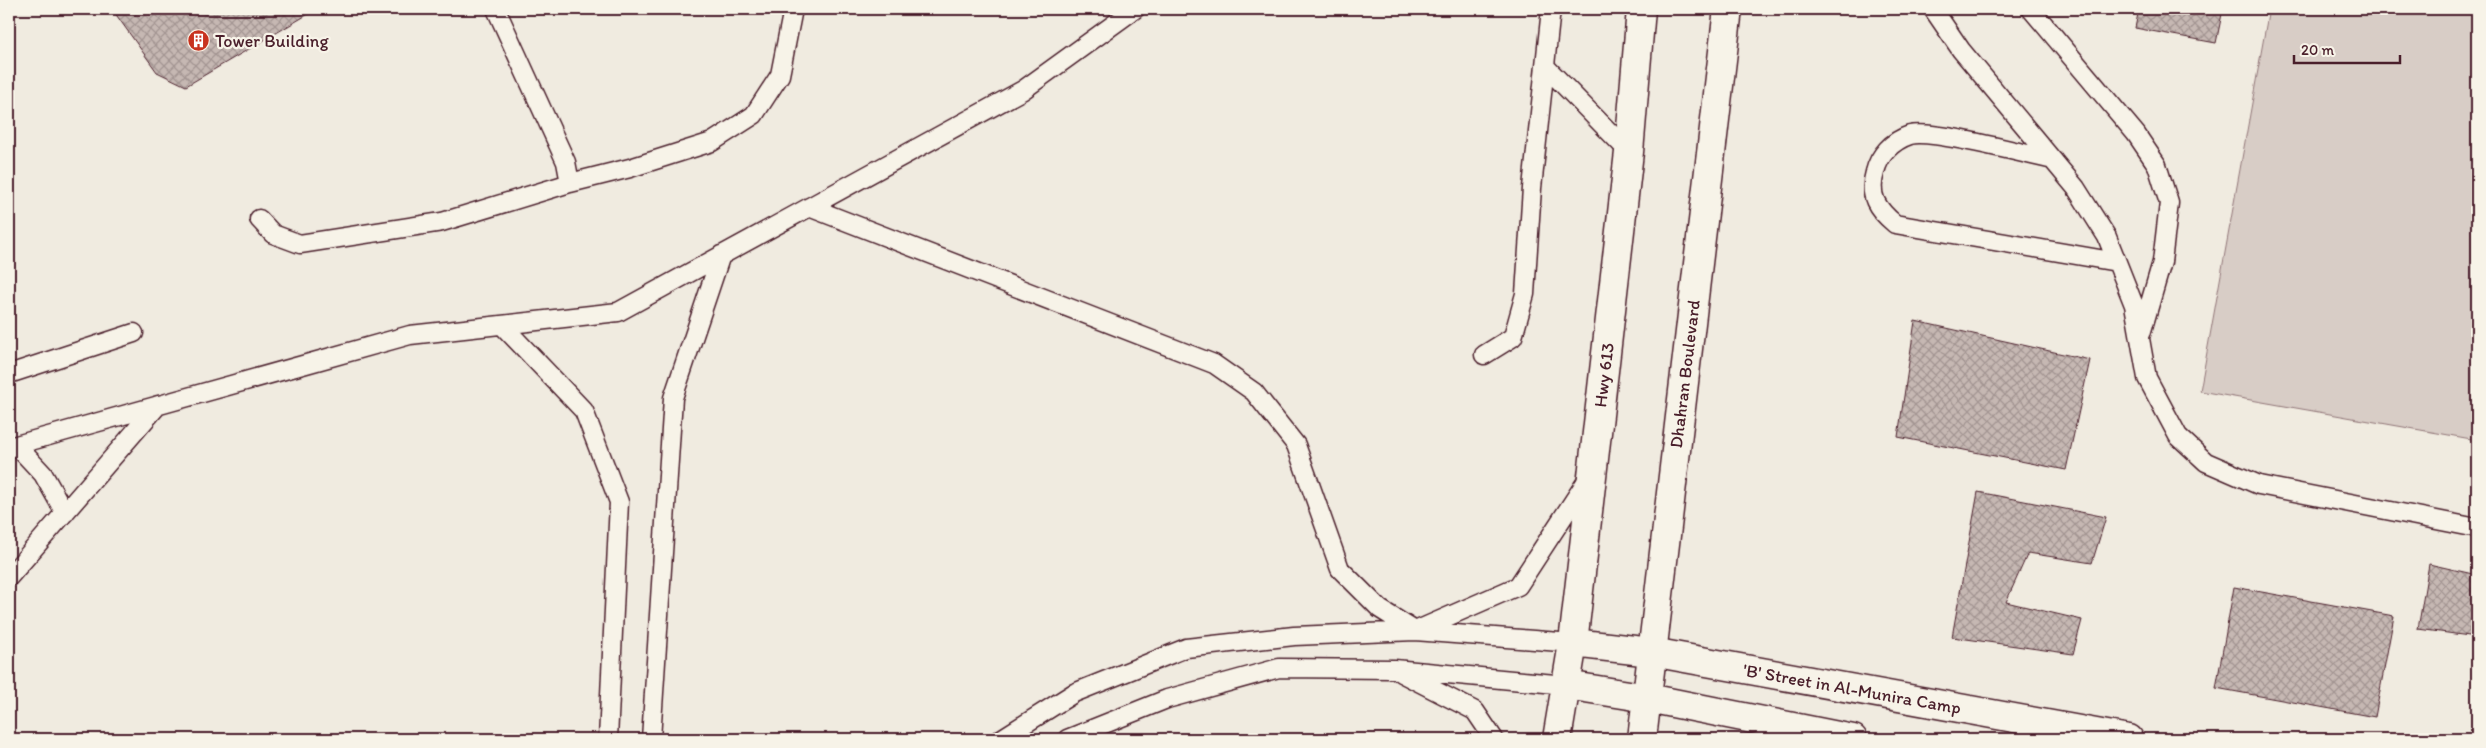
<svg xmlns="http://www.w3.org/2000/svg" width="2486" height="748" viewBox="0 0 2486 748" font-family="Itim,sans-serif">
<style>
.green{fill:#d8cdc6;stroke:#917678}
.building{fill:url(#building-cross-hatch);stroke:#4a1f2b}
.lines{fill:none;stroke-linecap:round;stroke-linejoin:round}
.service-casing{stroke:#4a1f2b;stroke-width:21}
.minor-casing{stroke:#4a1f2b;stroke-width:31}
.secondary-casing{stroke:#4a1f2b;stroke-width:31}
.service{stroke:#f7f3e8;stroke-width:18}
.minor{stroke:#f7f3e8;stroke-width:28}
.secondary{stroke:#f7f3e8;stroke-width:28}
.labels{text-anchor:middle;stroke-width:4.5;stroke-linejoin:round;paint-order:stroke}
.poi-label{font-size:18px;fill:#4a1f2b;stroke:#f7f3e8;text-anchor:start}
.street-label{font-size:18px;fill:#4a1f2b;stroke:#f7f3e8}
</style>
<defs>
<pattern id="building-cross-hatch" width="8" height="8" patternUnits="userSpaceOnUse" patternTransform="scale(1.25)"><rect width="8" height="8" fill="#c6b8b3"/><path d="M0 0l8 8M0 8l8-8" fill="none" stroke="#a39592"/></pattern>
</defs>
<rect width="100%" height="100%" fill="#f0ebe0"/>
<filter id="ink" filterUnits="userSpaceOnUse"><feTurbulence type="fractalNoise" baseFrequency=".02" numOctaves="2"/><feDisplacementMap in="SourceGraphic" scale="10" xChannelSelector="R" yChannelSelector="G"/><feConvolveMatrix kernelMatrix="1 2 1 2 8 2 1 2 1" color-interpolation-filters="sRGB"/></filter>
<g filter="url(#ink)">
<path class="green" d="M2269 9H2477V440L2200 391Z"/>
<path class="building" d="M112 9H317L186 86 157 72Z
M2139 9H2223L2216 43 2135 28Z
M1915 321 2090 360 2066 470 1898 437Z
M1978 492 2106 517 2092 563 2028 553 2006 602 2082 620 2073 654 1952 637Z
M2429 564 2477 575V637L2418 629Z
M2234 587 2394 616 2375 717 2216 688Z"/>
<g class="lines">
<defs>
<path id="service" d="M496 9 566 162 570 183
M1933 9 1961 50 2076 188 2107 237 2134 305 2147 378 2178 436 2206 462 2259 485 2477 528
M2031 9 2136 134 2157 165 2169 203 2162 262 2141 334
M1545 66 1629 152
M2053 160C2026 154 1931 129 1910 135 1892 141 1879 155 1875 172 1868 196 1877 209 1895 224L2117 262
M809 207 1214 364 1254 392 1296 445 1340 569 1380 609 1415 631 1518 586 1588 479
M259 219 273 234 300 244 442 222 570 183 630 168 712 142 754 115 780 75 793 9
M502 325 584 411 619 502 608 739
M1484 355 1513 337 1525 294 1532 188 1551 9
M9 374 134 333
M16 445 43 474 65 513
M9 447 410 335 618 312 1023 90 1135 9
M9 577 158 405
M1401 673 1475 711 1494 739
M651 739 673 398 721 255
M1001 739 1074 693 1186 648 1294 636 1415 631 1573 643
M1067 739 1167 699 1279 668 1394 669 1566 685"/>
<path id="minor" d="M1573 643 1652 652 2129 739
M1566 685 1648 698 1853 739"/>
<path id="secondary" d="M1557 739 1573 643 1629 152 1641 9
M1642 739 1728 9"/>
</defs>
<use href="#service" class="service-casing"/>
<use href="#minor" class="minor-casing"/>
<use href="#secondary" class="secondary-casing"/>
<use href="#service" class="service"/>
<use href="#minor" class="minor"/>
<use href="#secondary" class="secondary"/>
</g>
</g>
<defs>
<symbol id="building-disc" viewBox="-11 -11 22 22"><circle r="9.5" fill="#c8321e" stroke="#f7f3e8"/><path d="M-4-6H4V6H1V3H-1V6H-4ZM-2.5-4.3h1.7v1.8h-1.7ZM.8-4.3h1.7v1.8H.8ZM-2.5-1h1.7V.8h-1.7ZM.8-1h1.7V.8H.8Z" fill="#fff"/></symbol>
</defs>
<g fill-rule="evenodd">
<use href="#building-disc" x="186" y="28" width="25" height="25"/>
</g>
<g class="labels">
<g class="poi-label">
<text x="215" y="47">Tower Building</text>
</g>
<g class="street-label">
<text transform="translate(1685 374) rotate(-83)" y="6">Dhahran Boulevard</text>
<text transform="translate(1604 375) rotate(-83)" y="6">Hwy 613</text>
<text transform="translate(1852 689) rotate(10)" y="6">'B' Street in Al-Munira Camp</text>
</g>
</g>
<rect width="2486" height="748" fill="none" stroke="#f7f3e8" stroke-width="30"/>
<rect x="15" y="15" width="2456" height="718" fill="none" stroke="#4a1f2b" stroke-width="2" filter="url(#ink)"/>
<path d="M2294 55v8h106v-8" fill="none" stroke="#4a1f2b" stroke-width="2.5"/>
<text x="2301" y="55" font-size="15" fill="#4a1f2b" stroke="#f7f3e8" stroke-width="4" paint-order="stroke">20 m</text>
</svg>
